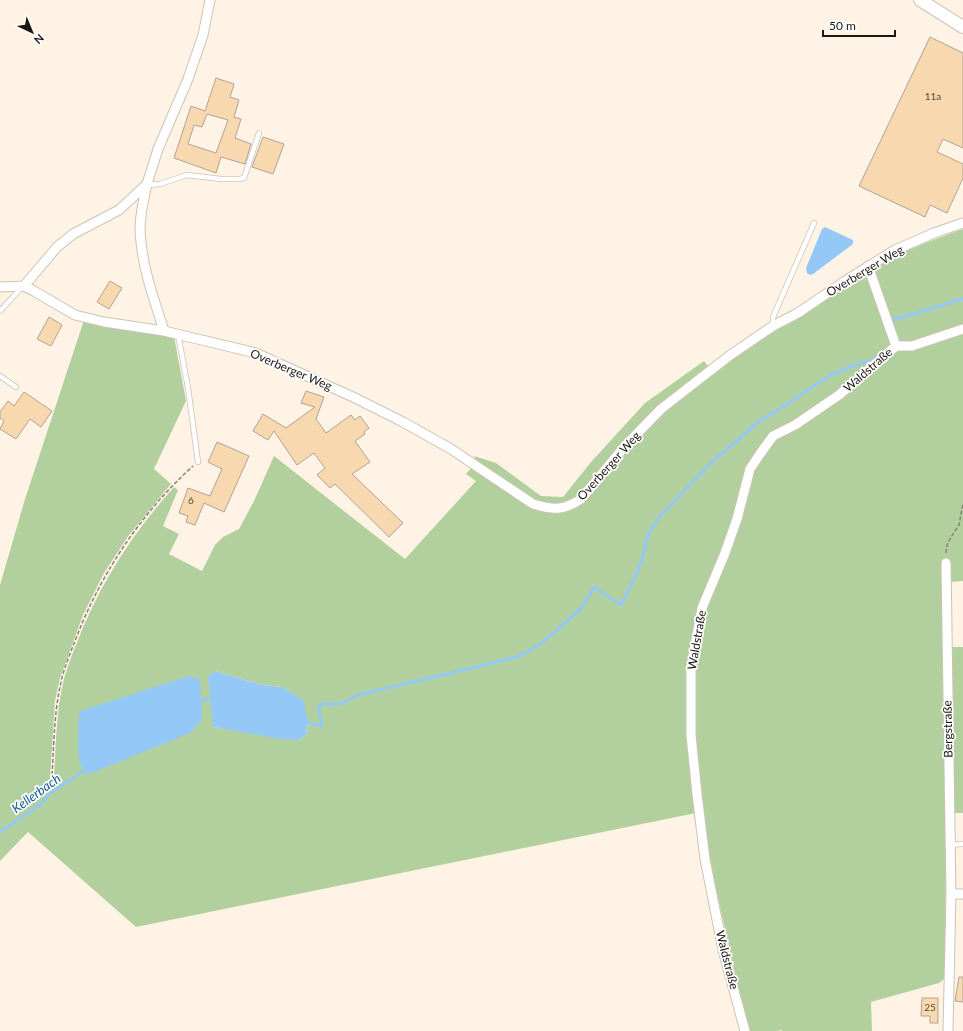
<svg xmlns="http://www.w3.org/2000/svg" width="963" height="1031" viewBox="0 0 963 1031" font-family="Lato,sans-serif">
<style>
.green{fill:#b2d09d;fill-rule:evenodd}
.water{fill:#94c9f7}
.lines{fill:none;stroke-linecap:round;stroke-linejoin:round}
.stream{stroke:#94c9f7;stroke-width:3}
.building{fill:#f8d8af;stroke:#aea396;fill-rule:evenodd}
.service-casing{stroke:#cdc3b5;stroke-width:6}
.minor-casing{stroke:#cdc3b5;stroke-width:11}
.secondary-casing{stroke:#cdc3b5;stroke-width:14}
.path{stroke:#898178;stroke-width:1.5;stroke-dasharray:4 2;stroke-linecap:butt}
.service{stroke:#fff;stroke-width:4.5}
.minor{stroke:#fff;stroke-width:9}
.secondary{stroke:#fff;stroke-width:12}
.labels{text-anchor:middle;stroke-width:3.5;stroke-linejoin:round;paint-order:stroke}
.number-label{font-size:10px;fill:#524739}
.street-label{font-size:12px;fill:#1b1712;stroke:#fff}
.water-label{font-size:13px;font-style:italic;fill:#0f5c90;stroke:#fff}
</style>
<rect width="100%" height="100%" fill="#fef3e5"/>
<path class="green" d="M963 229V327L912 345 897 344 874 268C901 251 933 240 963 229Z
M867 269 894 346 885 354 794 425 759 453 736 519 700 608 689 668 696 813 136 927 28 832 0 861V585L25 499 84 320 174 336 186 401 154 469 171 484 129 535 104 573 83 615 60 678 55 701 50 779 54 776C56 746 56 713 63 683 66 670 71 657 76 645 99 585 131 535 174 487L178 490 163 526 179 534 169 554 202 571 215 545 223 537 239 529 254 501 274 456 405 559 476 481 466 474 473 466 533 506 564 511 663 410 730 358ZM215 671 262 685 282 687 308 721 306 735 298 740 213 727Z
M963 331V581L949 582 950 561H941C945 700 947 839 945 978L939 983 871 1002 872 1031H782V1030L777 1031H748L714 880 699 794 694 736 693 667 703 609 752 469 774 437 896 347Z
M704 361 709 367 661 407 580 497 562 506 534 502 477 462 474 456 496 463 541 496 563 497 591 462 645 403Z
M951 647H963V813H951Z"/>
<path class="water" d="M825 227 853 240V244L813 274 810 275 807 273 806 268 822 229Z
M215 671 262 685 282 687 303 700 308 721 306 735 298 740 280 739 213 727 208 676Z
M189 676 200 680 202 720 190 733 89 774C84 771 82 768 80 762 77 753 78 721 80 711Z"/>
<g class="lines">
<path class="stream" d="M893 320 963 299
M198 702 214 697
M306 722 322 726 319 711 320 704H341L358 695 517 657 539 645 581 609 594 587 621 605 638 570 644 552 647 537 659 517 712 462 761 420 781 408 829 376 855 365 870 361 880 354
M0 832 41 804 49 794 87 769"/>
</g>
<path class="building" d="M930 37 963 53V148L943 139 937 152 963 164V178L947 213 930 205 925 217 859 186Z
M216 78 234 84 230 97 239 100 234 117 241 119 235 138 251 144 245 164 221 157 216 173 174 158 191 106 205 111ZM207 114 228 120 216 153 188 144 194 125 202 127Z
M263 137 284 144 273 174 252 167Z
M110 281 122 288 109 309 97 302Z
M49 317 62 325 51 346 37 339Z
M306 391 324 397 316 419 326 433 351 415 355 420 360 416 369 428 364 432 365 434 355 441 370 462 352 474 403 523 389 537 335 484 330 488 317 475 325 468 314 453 297 465 274 431 268 440 253 431 263 414 286 428 315 407 301 403Z
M24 392 52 411 41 427 30 419 16 439 0 429 4 421 0 418V412L8 401 14 406Z
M217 442 249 456 224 512 204 503 195 525 186 522 188 516 179 513 188 488 210 496 222 469 208 462Z
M959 977H963V1002L955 1001Z
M922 998H938V1023H930V1016H921Z"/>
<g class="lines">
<defs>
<path id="service" d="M146 185 160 184 187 175 221 179H239L244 178 259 133
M0 311 22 287
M773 326V317L814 223
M178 334 188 388 198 462
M0 376 16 387
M950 845 963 844"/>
<path id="minor" d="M147 184C143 203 138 223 141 242 144 273 155 302 164 331
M868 266 896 346H912L963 329
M24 286 57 247 73 234 119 210 147 184 158 149 188 79 203 35 210 0
M0 287 24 286 34 291 75 315 104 322 164 331 256 353 353 397 403 422 451 449 533 504C553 510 563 511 581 499L626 445 661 409 729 356 773 326 798 313 845 281 895 250 934 233 963 223
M946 563 951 894 948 1031
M951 894H963
M745 1031 723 950 705 859 697 794 691 735V667L702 608 725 553 737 519 750 469 760 454 773 436 795 425 839 395 896 346"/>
<path id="secondary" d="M920 0 963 27"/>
</defs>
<use href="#service" class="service-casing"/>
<use href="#minor" class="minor-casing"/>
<use href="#secondary" class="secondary-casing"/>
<path class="path" d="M946 553 947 545 951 537 959 525 963 503
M52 775C54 744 54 712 61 682 64 668 70 654 75 641 100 575 140 514 193 466"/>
<use href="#service" class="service"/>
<use href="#minor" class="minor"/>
<use href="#secondary" class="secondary"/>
</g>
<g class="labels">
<g class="number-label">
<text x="933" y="100">11a</text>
<text x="191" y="504">6</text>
<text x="930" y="1011">25</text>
</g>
<g class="street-label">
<text transform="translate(865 271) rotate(-31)" y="4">Overberger Weg</text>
<text transform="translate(291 370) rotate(23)" y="4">Overberger Weg</text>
<text transform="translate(868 370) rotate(-41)" y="4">Waldstraße</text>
<text transform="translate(609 466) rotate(-48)" y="4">Overberger Weg</text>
<text transform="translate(697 640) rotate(-80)" y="4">Waldstraße</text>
<text transform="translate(948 729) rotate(-91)" y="4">Bergstraße</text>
<text transform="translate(727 960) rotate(76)" y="4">Waldstraße</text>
</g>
<g class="water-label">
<text transform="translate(36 793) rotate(-36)" y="5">Kellerbach</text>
</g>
</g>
<g transform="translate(32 32) rotate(136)" stroke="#ffffff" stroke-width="3" paint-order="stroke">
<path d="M0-3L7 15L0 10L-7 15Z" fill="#1b1712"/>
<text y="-6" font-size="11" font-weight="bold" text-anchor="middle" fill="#1b1712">N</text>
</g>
<path d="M823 30v6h72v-6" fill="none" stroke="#1b1712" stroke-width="2"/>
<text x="829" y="30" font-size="12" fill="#1b1712" stroke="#ffffff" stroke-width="3" paint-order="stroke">50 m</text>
</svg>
